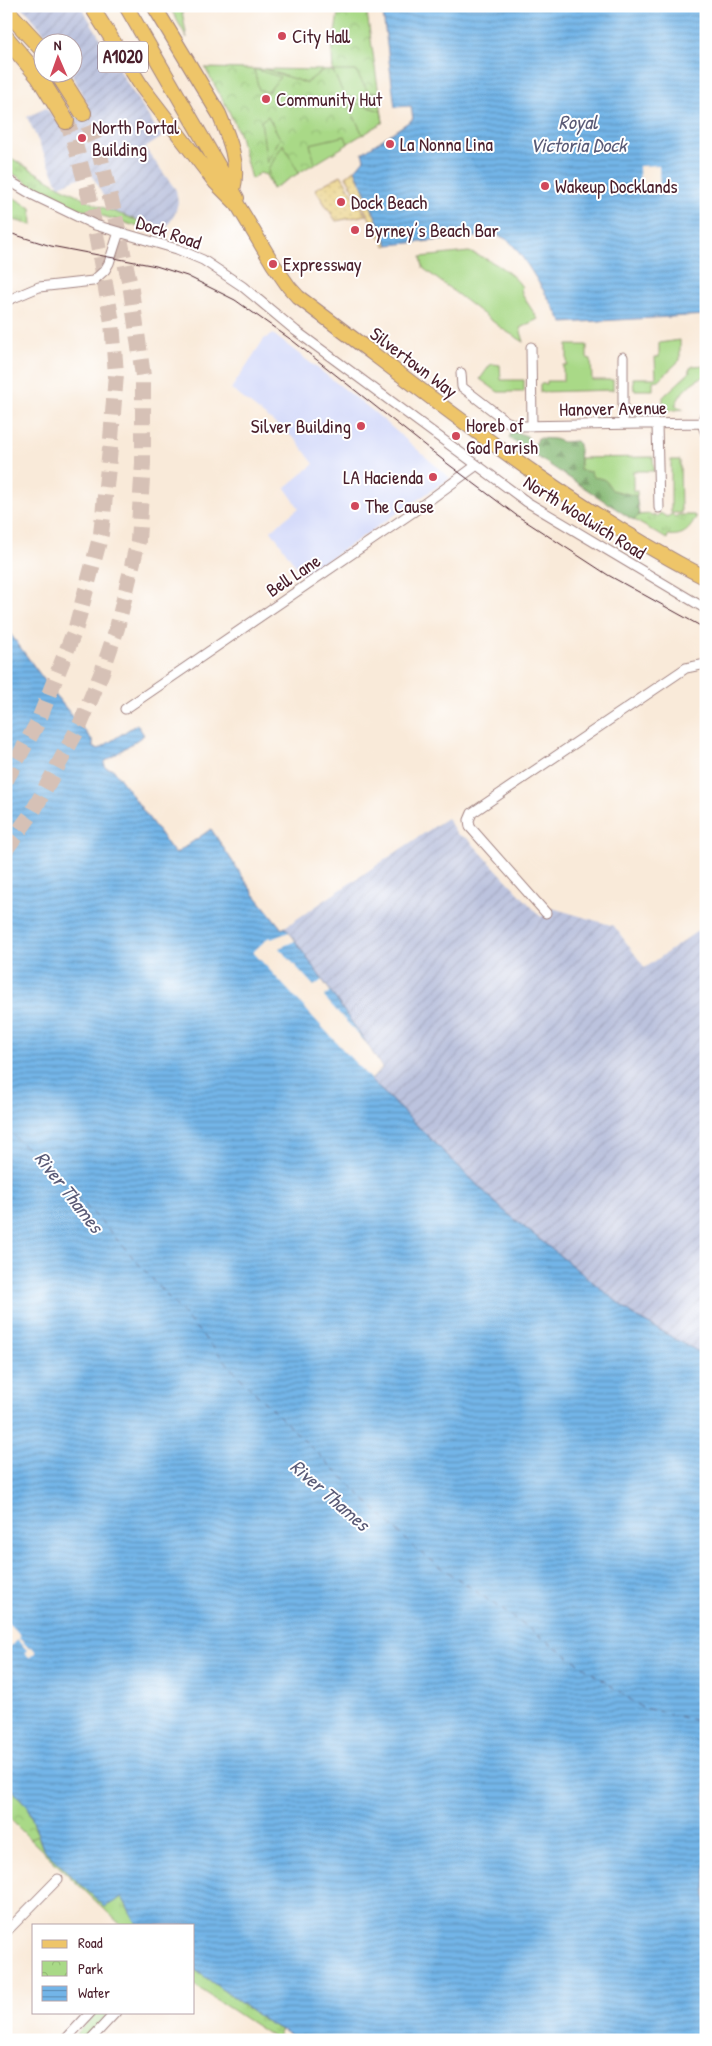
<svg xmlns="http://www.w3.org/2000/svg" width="712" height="2046" viewBox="0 0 712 2046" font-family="'Patrick Hand',sans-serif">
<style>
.built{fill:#d3d9f9}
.industrial{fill:url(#industrial-furrows)}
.grass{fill:url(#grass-tufts);stroke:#7a7c59}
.forest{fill:url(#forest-firs);stroke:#686c50}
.sand{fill:url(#sand-dots);stroke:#9c7c64}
.park{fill:url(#park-crowns);stroke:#7a7c59}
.garden{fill:#a9d987;stroke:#7a7c59}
.water{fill:url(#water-rules);stroke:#5e6a8a}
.pier{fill:#f9ead9}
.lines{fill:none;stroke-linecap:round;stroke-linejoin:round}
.ferry{stroke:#5a5b77;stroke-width:1;stroke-dasharray:6 5;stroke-linecap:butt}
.highway-tunnel{stroke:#d6c1b6;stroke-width:16;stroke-dasharray:16 8;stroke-linecap:butt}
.street-casing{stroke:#a28482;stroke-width:11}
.primary-casing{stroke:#a28482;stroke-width:16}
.highway-casing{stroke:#a28482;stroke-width:18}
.street{stroke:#fff;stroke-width:9}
.primary{stroke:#eec569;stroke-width:14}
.highway{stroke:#eec569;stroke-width:16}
.tram{stroke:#4a1f2b;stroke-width:1}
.poi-dot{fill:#d1495b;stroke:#fff;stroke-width:2}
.labels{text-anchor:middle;stroke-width:4;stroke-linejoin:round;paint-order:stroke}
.shield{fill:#fff;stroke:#80626b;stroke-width:1}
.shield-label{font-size:18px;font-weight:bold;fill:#4a1f2b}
.poi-label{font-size:19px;fill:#4a1f2b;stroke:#fff;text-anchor:start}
.street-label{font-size:19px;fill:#4a1f2b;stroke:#fff}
.water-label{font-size:20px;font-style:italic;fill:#5a5b77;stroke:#fff}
</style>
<defs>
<pattern id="industrial-furrows" width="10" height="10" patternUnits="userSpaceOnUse" patternTransform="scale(1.25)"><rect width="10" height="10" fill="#bcc3de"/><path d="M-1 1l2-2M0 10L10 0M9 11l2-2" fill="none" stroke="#a3a7bf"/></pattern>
<pattern id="grass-tufts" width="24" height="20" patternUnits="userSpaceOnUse" patternTransform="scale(1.25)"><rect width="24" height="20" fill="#a9d987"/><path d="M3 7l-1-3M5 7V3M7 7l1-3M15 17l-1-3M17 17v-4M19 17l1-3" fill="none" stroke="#93ba75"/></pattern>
<pattern id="forest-firs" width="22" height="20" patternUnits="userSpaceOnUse" patternTransform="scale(1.25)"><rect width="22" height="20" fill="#86b974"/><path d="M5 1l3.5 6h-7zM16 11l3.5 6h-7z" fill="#70965f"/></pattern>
<pattern id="sand-dots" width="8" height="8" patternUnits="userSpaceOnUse" patternTransform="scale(1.25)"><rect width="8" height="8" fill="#eeda9e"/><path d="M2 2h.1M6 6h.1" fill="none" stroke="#cebb88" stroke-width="1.8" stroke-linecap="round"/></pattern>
<pattern id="park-crowns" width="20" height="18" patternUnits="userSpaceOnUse" patternTransform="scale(1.25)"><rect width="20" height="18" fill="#a9d987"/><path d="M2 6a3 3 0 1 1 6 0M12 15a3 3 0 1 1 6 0" fill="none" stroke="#93ba75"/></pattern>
<pattern id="water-rules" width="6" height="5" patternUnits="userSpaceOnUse" patternTransform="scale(1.25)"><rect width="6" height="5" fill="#73b5e8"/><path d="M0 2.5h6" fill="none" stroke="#6093bc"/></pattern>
</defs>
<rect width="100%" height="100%" fill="#fff"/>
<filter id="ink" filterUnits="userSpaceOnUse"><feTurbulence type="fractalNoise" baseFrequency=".02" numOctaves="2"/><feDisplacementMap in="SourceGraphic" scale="10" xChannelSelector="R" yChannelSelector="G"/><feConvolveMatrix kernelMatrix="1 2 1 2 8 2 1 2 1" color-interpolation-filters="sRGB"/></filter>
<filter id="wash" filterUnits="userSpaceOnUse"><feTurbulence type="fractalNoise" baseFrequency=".0096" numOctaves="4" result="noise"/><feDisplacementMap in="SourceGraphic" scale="20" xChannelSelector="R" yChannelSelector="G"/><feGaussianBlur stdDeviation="1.12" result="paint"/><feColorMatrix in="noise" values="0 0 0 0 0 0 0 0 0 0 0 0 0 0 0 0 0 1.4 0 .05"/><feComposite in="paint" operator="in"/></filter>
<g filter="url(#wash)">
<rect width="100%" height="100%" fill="#f9ead9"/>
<path class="built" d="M273 334 373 411 450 478 317 567 304 578 271 530 299 508 285 488 314 464 296 440 231 389 264 339Z"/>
<path class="industrial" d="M20 6H81L132 91 162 137 145 148 176 190 178 202 175 214 167 227 126 217 111 211 91 173 59 186 27 117 46 108 56 121 61 122 70 112 88 108V105L71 73 72 42H51L29 14Z
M447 818 457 834 468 839 541 917 552 908 614 926 645 968 706 925V1356L636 1317 502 1209 371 1080 382 1068 367 1044 285 927Z"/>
<path class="grass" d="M169 6H181L187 38Z
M6 155 59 186 99 206 152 226 142 228 70 206 37 189 6 169Z
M6 193 31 208 32 225 6 218Z
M660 513 667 517 672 514 675 517 678 515H694L696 517C690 530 683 537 668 535L667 539 634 520 639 515 649 514 652 516 655 515 657 517Z
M38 1836 43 1849 122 1897 135 1921 139 1925H121L30 1839Z
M194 1969 264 2020 281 2030 276 2039 194 1985Z
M97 2012H111L84 2040H71Z"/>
<path class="forest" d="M512 431 527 436 530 444H536L538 438 554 439 563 442 576 441 579 444 580 470 592 472 596 477 603 478 618 492 636 494 639 515 634 520 630 518 509 438Z"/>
<path class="sand" d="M355 170 388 245 385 246 346 176Z
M341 175 366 215 336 221 315 189Z"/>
<path class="park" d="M339 6H366L383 122 272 189 266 175 260 173 251 179 240 136 228 109 205 68 333 71 332 54Z
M6 1783 28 1807 38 1836 30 1839 6 1815Z"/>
<path class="garden" d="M254 69 280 77 268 92 259 90Z
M264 69 323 70 306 83Z
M333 71H356L368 92 379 93 381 106 344 95Z
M346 100 381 111 383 122 363 135Z
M268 116 280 138 267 163 261 121Z
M345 136 348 144 315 164 310 144Z
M283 144 299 173 272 189 268 170Z
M469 252C487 258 512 271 522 287L521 289 523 296 538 319 520 328 524 342 504 330 423 268 421 257Z
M680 340V360L659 380 653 381V390H634L633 378H656L655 357H659V343Z
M567 345H587V358L591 359 592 380H613V390L540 392V384H547V381H563V365H567Z
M493 364 500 365 501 380H524V392H498L480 379 490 365Z
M706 365V376C691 381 681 391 675 406L684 409 663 411V397L690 372 689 369 693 366Z
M653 457 654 471H633V491H637V496L612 490C605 479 606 479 593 477L591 472 580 470V458Z
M671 460H680L681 513H671Z"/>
<path class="water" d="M382 6H706V315L563 323C553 307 519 246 506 239 499 235 494 235 487 236L388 245 355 170 364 159 362 153 413 119 411 106 395 107Z
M6 628 56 696 93 741V748L99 749 137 724 144 735 106 761 104 763 106 768 113 769 175 854 211 829 254 894 282 929 285 927 289 932 367 1044 382 1068 371 1080 502 1209 636 1317 706 1356V2040H290L292 2036 264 2020 194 1969V1925H139L135 1921 122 1897 105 1907 43 1849 28 1807 6 1783Z"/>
<path class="pier" d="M659 165 660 191 640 192 639 166Z
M289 932 295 941 279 948 314 986 322 980 330 991 324 997 367 1044 382 1068 371 1080 253 952 269 937 271 939Z
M6 1621 21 1636 19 1638 29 1648 31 1646 36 1652 29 1658 24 1653 27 1650 17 1640 6 1650Z"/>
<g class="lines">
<path class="ferry" d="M6 1128 97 1217 244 1382 418 1551 641 1707 706 1723"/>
</g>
</g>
<g filter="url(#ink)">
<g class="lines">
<path class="highway-tunnel" d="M6 780 38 722 76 627 101 534 111 439 116 374 112 322 89 196 73 137 66 121
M6 849 32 813 80 725 102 672 117 628 138 541 143 463V376L131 290 117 225 100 155 83 113"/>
<defs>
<path id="street" d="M6 179 33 195 95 225 177 249 203 260 242 286 296 331 527 502 706 609
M6 301 39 287 93 281 105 270 109 263 119 232
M531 347 532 426
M623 357V424
M461 373 462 387 506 421 518 426 702 423
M706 411 702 423 706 434
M657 424 659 508
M125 709 413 512 477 465
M546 913 470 827 469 820 472 813 686 668 706 664
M6 1932 58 1879
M65 2040 91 2012
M90 2040 116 2012"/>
<path id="primary" d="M91 6 142 87 215 182 237 204 273 264 289 287 298 297C431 396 558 502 706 578
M126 6 237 198
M154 6 219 114C229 138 240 164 233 190"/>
<path id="highway" d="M6 10 42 49
M6 38 39 77 66 121
M57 72 83 113"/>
</defs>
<use href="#street" class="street-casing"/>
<use href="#primary" class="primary-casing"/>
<use href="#highway" class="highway-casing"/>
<use href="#street" class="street"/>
<use href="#primary" class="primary"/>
<use href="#highway" class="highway"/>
<path class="tram" d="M6 232 51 246 156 266 187 276 235 300 293 341 448 464 516 515 608 575 706 629"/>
</g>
</g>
<g class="poi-dot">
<circle cx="282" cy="36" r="5"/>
<circle cx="266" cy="99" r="5"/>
<circle cx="82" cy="138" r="5"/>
<circle cx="390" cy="144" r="5"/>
<circle cx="545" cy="186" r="5"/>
<circle cx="341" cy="202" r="5"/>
<circle cx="355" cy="230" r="5"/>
<circle cx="273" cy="264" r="5"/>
<circle cx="361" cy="426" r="5"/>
<circle cx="456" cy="436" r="5"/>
<circle cx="433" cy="477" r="5"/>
<circle cx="355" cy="506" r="5"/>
</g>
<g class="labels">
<rect class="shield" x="98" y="41.5" width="50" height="31" rx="4"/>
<g class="shield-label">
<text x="123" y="63">A1020</text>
</g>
<g class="poi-label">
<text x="292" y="43">City Hall</text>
<text x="276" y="106">Community Hut</text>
<text x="92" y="134">North Portal<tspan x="92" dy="22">Building</tspan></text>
<text x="400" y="151">La Nonna Lina</text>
<text x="555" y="193">Wakeup Docklands</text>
<text x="351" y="209">Dock Beach</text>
<text x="365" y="237">Byrney’s Beach Bar</text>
<text x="283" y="271">Expressway</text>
<text x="466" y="432">Horeb of<tspan x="466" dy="22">God Parish</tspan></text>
<text x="351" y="433" text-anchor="end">Silver Building</text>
<text x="423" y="484" text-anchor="end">LA Hacienda</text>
<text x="365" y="513">The Cause</text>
</g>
<g class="street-label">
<text transform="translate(169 232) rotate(19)" y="7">Dock Road</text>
<text transform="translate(414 362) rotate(37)" y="7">Silvertown Way</text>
<text transform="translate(613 408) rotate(-1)" y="7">Hanover Avenue</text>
<text transform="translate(585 517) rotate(32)" y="7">North Woolwich Road</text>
<text transform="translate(293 575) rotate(-34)" y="7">Bell Lane</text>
</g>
<g class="water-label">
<text x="578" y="129">Royal<tspan x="578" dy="23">Victoria Dock</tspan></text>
<text transform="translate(69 1192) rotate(52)" y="7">River Thames</text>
<text transform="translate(330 1495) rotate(41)" y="7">River Thames</text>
</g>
</g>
<rect width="712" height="2046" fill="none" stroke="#fff" stroke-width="25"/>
<rect x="32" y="1924" width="162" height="90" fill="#ffffff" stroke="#b7a5aa"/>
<rect x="42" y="1940" width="25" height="8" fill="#eec569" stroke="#b7a5aa"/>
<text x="78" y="1948" font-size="15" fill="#4a1f2b">Road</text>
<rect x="42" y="1961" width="25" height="15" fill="url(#park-crowns)" stroke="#b7a5aa"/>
<text x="78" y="1974" font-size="15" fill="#4a1f2b">Park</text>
<rect x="42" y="1986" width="25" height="15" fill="url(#water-rules)" stroke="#b7a5aa"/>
<text x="78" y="1998" font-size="15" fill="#4a1f2b">Water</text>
<g transform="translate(58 58) rotate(358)"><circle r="24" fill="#ffffff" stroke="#b7a5aa"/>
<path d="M0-4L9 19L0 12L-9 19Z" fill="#d1495b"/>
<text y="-8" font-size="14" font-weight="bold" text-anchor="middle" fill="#4a1f2b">N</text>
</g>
</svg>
